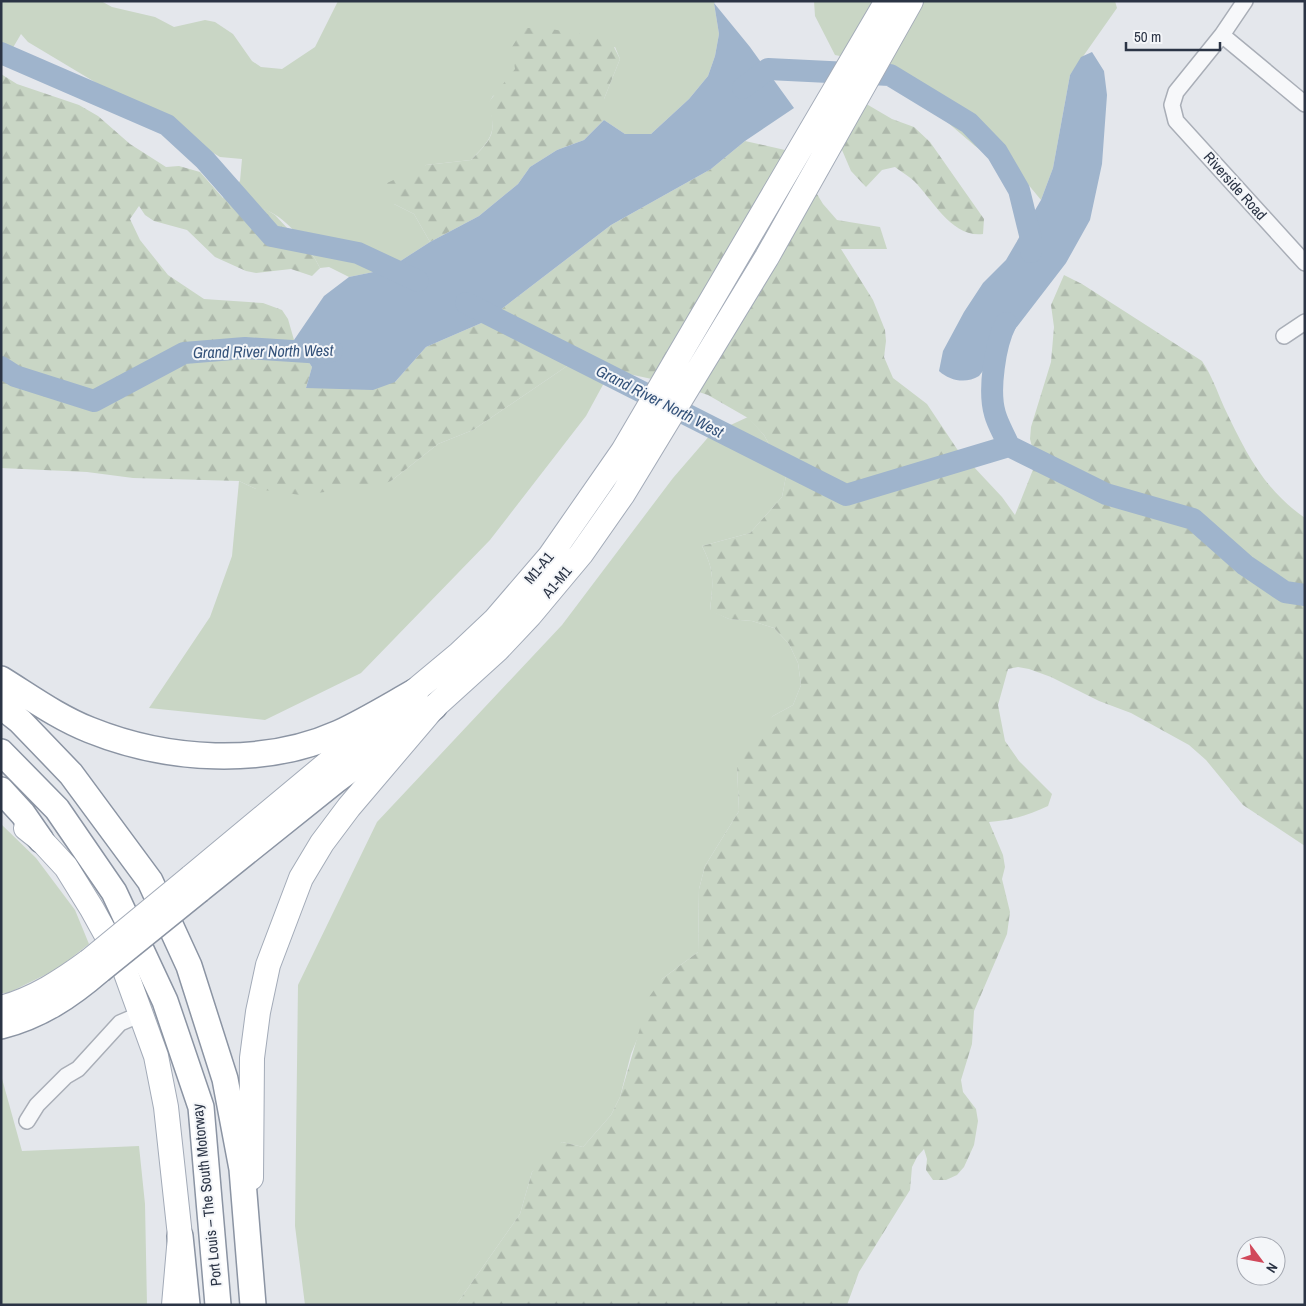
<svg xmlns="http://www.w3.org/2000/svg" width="1306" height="1306" viewBox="0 0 1306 1306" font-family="'Archivo Narrow',sans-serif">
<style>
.grass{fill:#c9d6c5}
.forest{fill:url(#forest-firs)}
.water{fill:#9fb4cc}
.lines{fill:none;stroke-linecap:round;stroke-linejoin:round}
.river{stroke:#9fb4cc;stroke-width:22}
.minor-casing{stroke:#a9aeb7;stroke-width:18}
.primary-casing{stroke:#a3abb8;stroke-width:26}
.trunk-casing{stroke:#8b94a3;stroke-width:28}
.minor{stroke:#f7f8fa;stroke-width:15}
.primary{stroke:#fff;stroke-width:24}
.trunk{stroke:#fff;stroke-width:25}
.primary-bridge-casing{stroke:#a3abb8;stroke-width:26;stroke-linecap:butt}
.trunk-bridge-casing{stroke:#8b94a3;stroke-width:28;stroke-linecap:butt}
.primary-bridge{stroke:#fff;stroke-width:24}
.trunk-bridge{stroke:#fff;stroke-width:25}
.labels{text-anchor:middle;stroke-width:4;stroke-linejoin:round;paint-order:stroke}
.street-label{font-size:15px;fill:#2b3445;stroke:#f4f6f9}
.water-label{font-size:16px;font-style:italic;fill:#34527a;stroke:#f4f6f9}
</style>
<defs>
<pattern id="forest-firs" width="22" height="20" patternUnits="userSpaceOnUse" patternTransform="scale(1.25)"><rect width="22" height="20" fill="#c9d6c5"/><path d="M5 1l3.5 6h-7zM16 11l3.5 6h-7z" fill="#adb8ab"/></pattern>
</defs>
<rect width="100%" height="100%" fill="#e4e7ec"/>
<path class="grass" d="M1 1H101L112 7 155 17 174 27 205 20 215 22 233 34 252 61 261 67 282 69 315 47 338 1H716L714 3 719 34 715 56 708 76 689 99 651 134H625L604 120V99L620 59 615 47 493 96 489 103C497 133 492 138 471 160L426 165 394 204 414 214 430 242 388 269 349 277 329 267 320 268C310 248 289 220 268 211 254 205 238 202 223 198L240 181 242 159 220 157 28 42 21 34 1 68Z
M814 1H1115L1117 8 1070 75 1053 168 1041 200 1022 177 975 146 939 115 907 78 878 64 835 55 815 16Z
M573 362 611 370 586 416 490 540 361 673 265 720 149 708 210 617 232 556 239 481 256 489 391 481 438 444 473 430Z
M748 417 764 435 786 476 782 497 750 533 702 546C715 571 713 583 710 610L729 619 752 621 774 628 789 644 798 663 801 685 793 705 773 716 737 767 739 811 705 866 699 889 698 952 662 979 631 1054 620 1097 611 1115 583 1147 562 1142 532 1172 520 1214 456 1305H305L295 1226 298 985 377 822 562 625 673 478 711 434Z
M1 824 36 858 75 910 89 944 57 969 8 993H1Z
M1 1075 22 1151 139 1146 145 1204 147 1305H1Z"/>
<path class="forest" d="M524 28H545L610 39 620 59 604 99V120L584 140 557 150 530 167 518 184 479 216 430 242 414 214 394 204 387 183 426 165 471 160C493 138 497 133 488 103L515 69 512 47Z
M1 74 17 84 79 105 98 116 130 144 166 167 179 166 200 172 223 198 267 210 275 215 314 257 320 268 312 276 291 269 256 273 246 271 215 257 187 230 154 221 145 215 139 206 130 219 140 240 168 275 204 299 263 303 282 310 288 319 294 340 312 367 306 388 395 382 426 347 486 321 611 225 711 169 745 141 785 150 800 166 823 204 837 220 880 227 887 249H841L873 300 885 330 886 341 884 357 893 378 927 404 957 449 1002 497 1015 515 1036 462 1030 439 1031 427 1051 362 1054 327 1051 305 1064 275 1082 284 1202 361C1212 376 1217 391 1224 407 1245 451 1263 489 1305 518V846L1243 805 1206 760 1189 745 1131 713 1099 701 1051 677 1029 669 1018 667 1008 669 998 705 1005 741 1019 761 1052 794 1048 806C1029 815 1010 821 989 822L1003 855 1005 867 1002 879 1010 912 1007 934 974 1011 972 1044 961 1080 963 1092 976 1109 978 1121 974 1145 964 1167 957 1175 946 1180H933L926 1170 927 1159 924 1149 917 1157 912 1167 910 1190 859 1272 847 1305H456L520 1214 532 1172 545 1154 562 1142 583 1147 611 1115 620 1097 649 997 662 979 698 952 699 889 705 866 739 811 737 767 744 746 773 716 793 705 801 685 798 663 789 644 774 628 752 621 729 619 710 611C713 582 715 571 702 546L750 533 782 497 786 476 764 435 748 418 708 395 675 384 573 362 473 430 438 444 391 481 380 485 301 495 256 489 239 481 133 478 87 472 1 468Z
M863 102 892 119 914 127 930 142 984 219 983 234C952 238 933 200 914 181 909 176 901 172 895 167L882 170 866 187 851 171 842 150 821 142Z"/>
<path class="water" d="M714 3 750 47 794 108 745 141 711 169 611 225 486 321 426 347 395 382 373 390 306 388 312 367 294 340 324 296 349 277 388 269 430 242 479 216 518 184 530 167 557 150 584 140 604 120 625 134H651L689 99 708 76 715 56 719 34Z
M1092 52 1104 71 1107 95 1102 164 1090 220 1066 263 979 376C966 384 950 381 939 371L943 351 964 312 983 283 1006 260 1041 200 1053 168 1070 75 1081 57Z"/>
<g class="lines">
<path class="river" d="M1 53 167 125 205 160 272 236 358 253 418 281
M743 88 768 69 890 75 969 123 997 152 1019 190 1031 239V252
M466 303 846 495 1009 446 1106 494 1193 519 1245 565 1285 592 1305 595
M1006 323C995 344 988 391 995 414 998 425 1005 436 1009 446
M1 367 15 376 94 401 184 353 245 348 323 353 332 351"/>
<defs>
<path id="minor" d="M1245 1 1222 35 1176 92 1172 105 1176 121 1305 263
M1222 35 1305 104
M1284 336 1305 322
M27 1121 37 1105 66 1076 78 1069 120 1023 141 1014"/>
<path id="primary" d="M26 828 41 840 66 867 92 909 123 965 156 1056 166 1107 180 1236 174 1305
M191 877 459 654 495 620 550 556 623 451 887 1
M1 1008C34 999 62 981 89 961
M251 1178 252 1058 258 1012 268 965 301 878 322 843 349 807 434 707 498 649 530 615 581 554 623 494 767 257 911 1"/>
<path id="trunk" d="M1 679C30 697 59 718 90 730 167 761 263 767 339 733 365 721 391 705 416 691
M1 706 20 721 71 774 150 881 189 966 225 1079 242 1169 253 1305
M1 752 57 809 114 892 165 1001 201 1107 218 1305
M1 790 23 814 41 840
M199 890 335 781 434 707
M1 1026C40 1016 70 996 100 970
M180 1236 187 1305"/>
</defs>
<use href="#minor" class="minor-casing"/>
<use href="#primary" class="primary-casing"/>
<use href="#trunk" class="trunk-casing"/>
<use href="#minor" class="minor"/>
<use href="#primary" class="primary"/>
<use href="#trunk" class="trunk"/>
<defs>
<path id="primary-bridge" d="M89 961 191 877"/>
<path id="trunk-bridge" d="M100 970 199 890"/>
</defs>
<use href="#primary-bridge" class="primary-bridge-casing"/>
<use href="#trunk-bridge" class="trunk-bridge-casing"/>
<use href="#primary-bridge" class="primary-bridge"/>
<use href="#trunk-bridge" class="trunk-bridge"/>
</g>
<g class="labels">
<g class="street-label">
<text transform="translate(1235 186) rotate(48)" y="5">Riverside Road</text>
<text transform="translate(539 568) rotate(-50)" y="5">M1-A1</text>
<text transform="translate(557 582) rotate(-50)" y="5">A1-M1</text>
<text transform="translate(207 1195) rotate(-96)" y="5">Port Louis – The South Motorway</text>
</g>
<g class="water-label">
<text transform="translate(263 351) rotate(-1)" y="6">Grand River North West</text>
<text transform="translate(660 401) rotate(27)" y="6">Grand River North West</text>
</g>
</g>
<rect width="1306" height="1306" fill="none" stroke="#2b3445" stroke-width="5"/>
<g transform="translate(1261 1261) rotate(122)"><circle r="24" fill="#f4f6f9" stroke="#a4a8b1"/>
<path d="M0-4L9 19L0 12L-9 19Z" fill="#d1495b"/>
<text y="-8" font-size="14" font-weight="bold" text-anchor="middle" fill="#2b3445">N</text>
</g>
<path d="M1126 42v8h94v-8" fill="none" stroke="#2b3445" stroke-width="2.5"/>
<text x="1134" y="42" font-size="15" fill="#2b3445" stroke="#f4f6f9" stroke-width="4" paint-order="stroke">50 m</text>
</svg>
